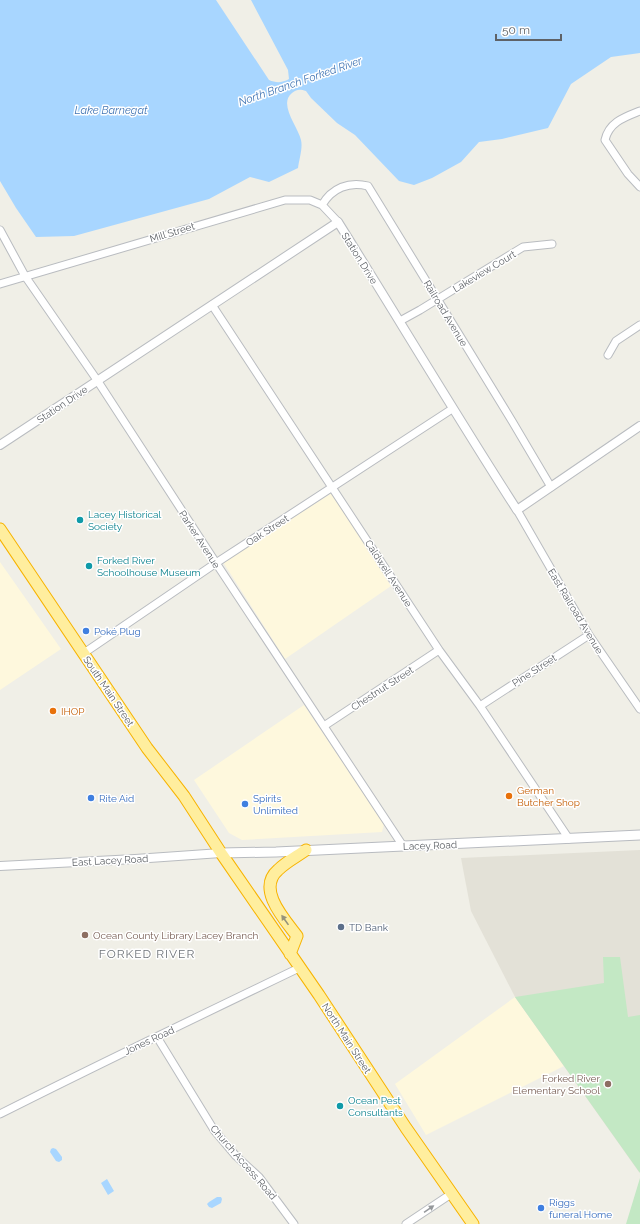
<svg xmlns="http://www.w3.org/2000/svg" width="640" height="1224" viewBox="0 0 640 1224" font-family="Raleway,sans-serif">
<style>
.commercial{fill:#fef8dd}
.education{fill:#e3e1d7}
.green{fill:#c3e8c4}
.water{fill:#a8d6ff}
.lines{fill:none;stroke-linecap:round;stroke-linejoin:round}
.minor-casing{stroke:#b9bcc0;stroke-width:9}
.tertiary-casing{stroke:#b9bcc0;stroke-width:10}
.secondary-casing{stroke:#b8bbc0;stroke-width:11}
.trunk-casing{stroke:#f7b300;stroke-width:13}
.minor{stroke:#fff;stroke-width:7}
.tertiary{stroke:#fff;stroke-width:8}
.secondary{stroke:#fff;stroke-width:9}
.trunk{stroke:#ffee9e;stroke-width:11}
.oneway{fill:#96937a}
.oneway2{fill:#96999c}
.culture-dot{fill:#0f9aa8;stroke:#fff;stroke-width:1.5}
.shop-dot{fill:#3f7fe0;stroke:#fff;stroke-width:1.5}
.food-dot{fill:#e8710a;stroke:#fff;stroke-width:1.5}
.service-dot{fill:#5c6f8a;stroke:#fff;stroke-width:1.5}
.education-dot{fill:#8d6e63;stroke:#fff;stroke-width:1.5}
.labels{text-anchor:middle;stroke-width:3;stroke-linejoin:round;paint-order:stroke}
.street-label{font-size:10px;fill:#5e6267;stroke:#fff}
.culture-label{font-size:10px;fill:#0d838f;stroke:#fff;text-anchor:start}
.shop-label{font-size:10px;fill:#366cbe;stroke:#fff;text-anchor:start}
.food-label{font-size:10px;fill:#c56008;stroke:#fff;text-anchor:start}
.service-label{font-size:10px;fill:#4e5e75;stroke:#fff;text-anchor:start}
.education-label{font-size:10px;fill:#785e54;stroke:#fff;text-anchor:start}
.water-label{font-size:11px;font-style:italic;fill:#4175b4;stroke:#fff}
.quarter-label{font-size:12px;letter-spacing:1px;fill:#6f7479;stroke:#fff}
</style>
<rect width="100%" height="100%" fill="#f0efe7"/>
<path class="commercial" d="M332 493 391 586 285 659 223 562Z
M0 562 61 649 0 690Z
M304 705 384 824 382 832 242 840 229 833 194 780Z
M515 997 564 1066 426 1135 395 1084Z"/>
<path class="education" d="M640 850V1171L639 1172 515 997 471 911 461 858Z"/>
<path class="green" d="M603 957H620L628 1017 640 1015V1173L515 997 604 983Z
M640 1178V1224H626Z"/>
<path class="water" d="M0 0H216L269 80C276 83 282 83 289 79L288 70 251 0H640V53L611 57 571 84 548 128 502 139 479 142 461 162 432 178 414 185 399 181 355 135 337 123 311 98 306 91C300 89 297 89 292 93 278 104 298 127 301 140 303 148 299 160 298 168L269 182 250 177 209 199 74 236 36 237 16 208 0 181Z
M53 1148 56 1149 62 1157V1160L59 1162 56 1161 50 1152 51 1149Z
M107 1179 114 1191 108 1195 101 1183Z
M217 1197H221L222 1199 221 1203 212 1208 209 1207 207 1204 209 1202Z"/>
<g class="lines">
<defs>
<path id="minor" d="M640 111C625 117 609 122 605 140L628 174 640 187
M322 205C332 188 349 181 368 186L512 421 551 487
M0 230 25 276 97 380 216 563 403 846
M0 284 285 200H310L322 205 338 222
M212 305 439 650 480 706 569 839
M400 321 420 310 523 247 552 244
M608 355 616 341 640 325
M517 510 589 635 640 709
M84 653 216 563 452 409
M480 706 589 635
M324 726 439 650
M157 1037 214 1130 236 1156 259 1177 294 1224
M0 1114C99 1064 199 1016 299 968
M406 1224 451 1194"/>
<path id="tertiary" d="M0 445 338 222C398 318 456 415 517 510L640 426
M0 866 135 859 221 853"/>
<path id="secondary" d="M221 853 276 852 640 835"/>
<path id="trunk" d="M0 529 147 748 184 796 221 853 319 995 406 1128 473 1224
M290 954 297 936C285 920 256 889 278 870 286 862 296 857 306 850"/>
</defs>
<use href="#minor" class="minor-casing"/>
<use href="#tertiary" class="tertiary-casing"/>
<use href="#secondary" class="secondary-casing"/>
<use href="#trunk" class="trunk-casing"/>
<use href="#minor" class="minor"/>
<use href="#tertiary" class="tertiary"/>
<use href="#secondary" class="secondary"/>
<use href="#trunk" class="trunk"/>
</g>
<defs><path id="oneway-solid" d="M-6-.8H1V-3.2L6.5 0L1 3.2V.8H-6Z"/></defs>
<use class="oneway" href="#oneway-solid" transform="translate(285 920) rotate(-125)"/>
<use class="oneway2" href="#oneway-solid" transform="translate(429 1209) rotate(-34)"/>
<g class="culture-dot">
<circle cx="80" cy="520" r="4"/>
<circle cx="89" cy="566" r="4"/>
<circle cx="340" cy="1106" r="4"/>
</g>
<g class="shop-dot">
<circle cx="86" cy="631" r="4"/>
<circle cx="91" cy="798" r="4"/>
<circle cx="245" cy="804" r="4"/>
<circle cx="541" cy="1208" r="4"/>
</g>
<g class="food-dot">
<circle cx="53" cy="711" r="4"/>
<circle cx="509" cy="796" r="4"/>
</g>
<circle class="service-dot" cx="341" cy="927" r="4"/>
<g class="education-dot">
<circle cx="85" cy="935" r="4"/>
<circle cx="608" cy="1084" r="4"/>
</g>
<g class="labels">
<g class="street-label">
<text transform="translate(172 232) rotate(-17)" y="4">Mill Street</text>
<text transform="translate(360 258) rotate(58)" y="4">Station Drive</text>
<text transform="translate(484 271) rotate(-31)" y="4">Lakeview Court</text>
<text transform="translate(446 313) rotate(59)" y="4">Railroad Avenue</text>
<text transform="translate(62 404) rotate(-34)" y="4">Station Drive</text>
<text transform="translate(267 530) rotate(-33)" y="4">Oak Street</text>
<text transform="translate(200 539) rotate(57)" y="4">Parker Avenue</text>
<text transform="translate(389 573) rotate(57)" y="4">Caldwell Avenue</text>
<text transform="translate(576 611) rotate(59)" y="4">East Railroad Avenue</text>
<text transform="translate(534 670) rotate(-33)" y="4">Pine Street</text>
<text transform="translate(382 688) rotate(-33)" y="4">Chestnut Street</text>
<text transform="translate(109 691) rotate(56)" y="4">South Main Street</text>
<text transform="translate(430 845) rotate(-2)" y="4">Lacey Road</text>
<text transform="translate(110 860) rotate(-3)" y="4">East Lacey Road</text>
<text transform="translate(347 1038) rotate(57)" y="4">North Main Street</text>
<text transform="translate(149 1040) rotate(-25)" y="4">Jones Road</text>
<text transform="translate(244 1162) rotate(49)" y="4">Church Access Road</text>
</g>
<g class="culture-label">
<text x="88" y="518">Lacey Historical<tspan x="88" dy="12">Society</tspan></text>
<text x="97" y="564">Forked River<tspan x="97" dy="12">Schoolhouse Museum</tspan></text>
<text x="348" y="1104">Ocean Pest<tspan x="348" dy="12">Consultants</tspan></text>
</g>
<g class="shop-label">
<text x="94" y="635">Poké Plug</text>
<text x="99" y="802">Rite Aid</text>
<text x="253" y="802">Spirits<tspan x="253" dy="12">Unlimited</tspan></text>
<text x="549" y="1206">Riggs<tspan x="549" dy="12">funeral Home</tspan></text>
</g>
<g class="food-label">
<text x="61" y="715">IHOP</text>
<text x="517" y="794">German<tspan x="517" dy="12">Butcher Shop</tspan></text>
</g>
<g class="service-label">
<text x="349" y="931">TD Bank</text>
</g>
<g class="education-label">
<text x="93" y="939">Ocean County Library Lacey Branch</text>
<text x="600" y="1082" text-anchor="end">Forked River<tspan x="600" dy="12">Elementary School</tspan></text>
</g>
<g class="water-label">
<text transform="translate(300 81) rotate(-19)" y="4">North Branch Forked River</text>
<text x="111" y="114">Lake Barnegat</text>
</g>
<g class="quarter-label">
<text x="147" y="958">FORKED RIVER</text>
</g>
</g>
<path d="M496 34v6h65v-6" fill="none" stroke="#5e6267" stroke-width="2"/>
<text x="502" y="34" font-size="12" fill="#5e6267" stroke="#ffffff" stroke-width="3" paint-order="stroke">50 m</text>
</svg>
